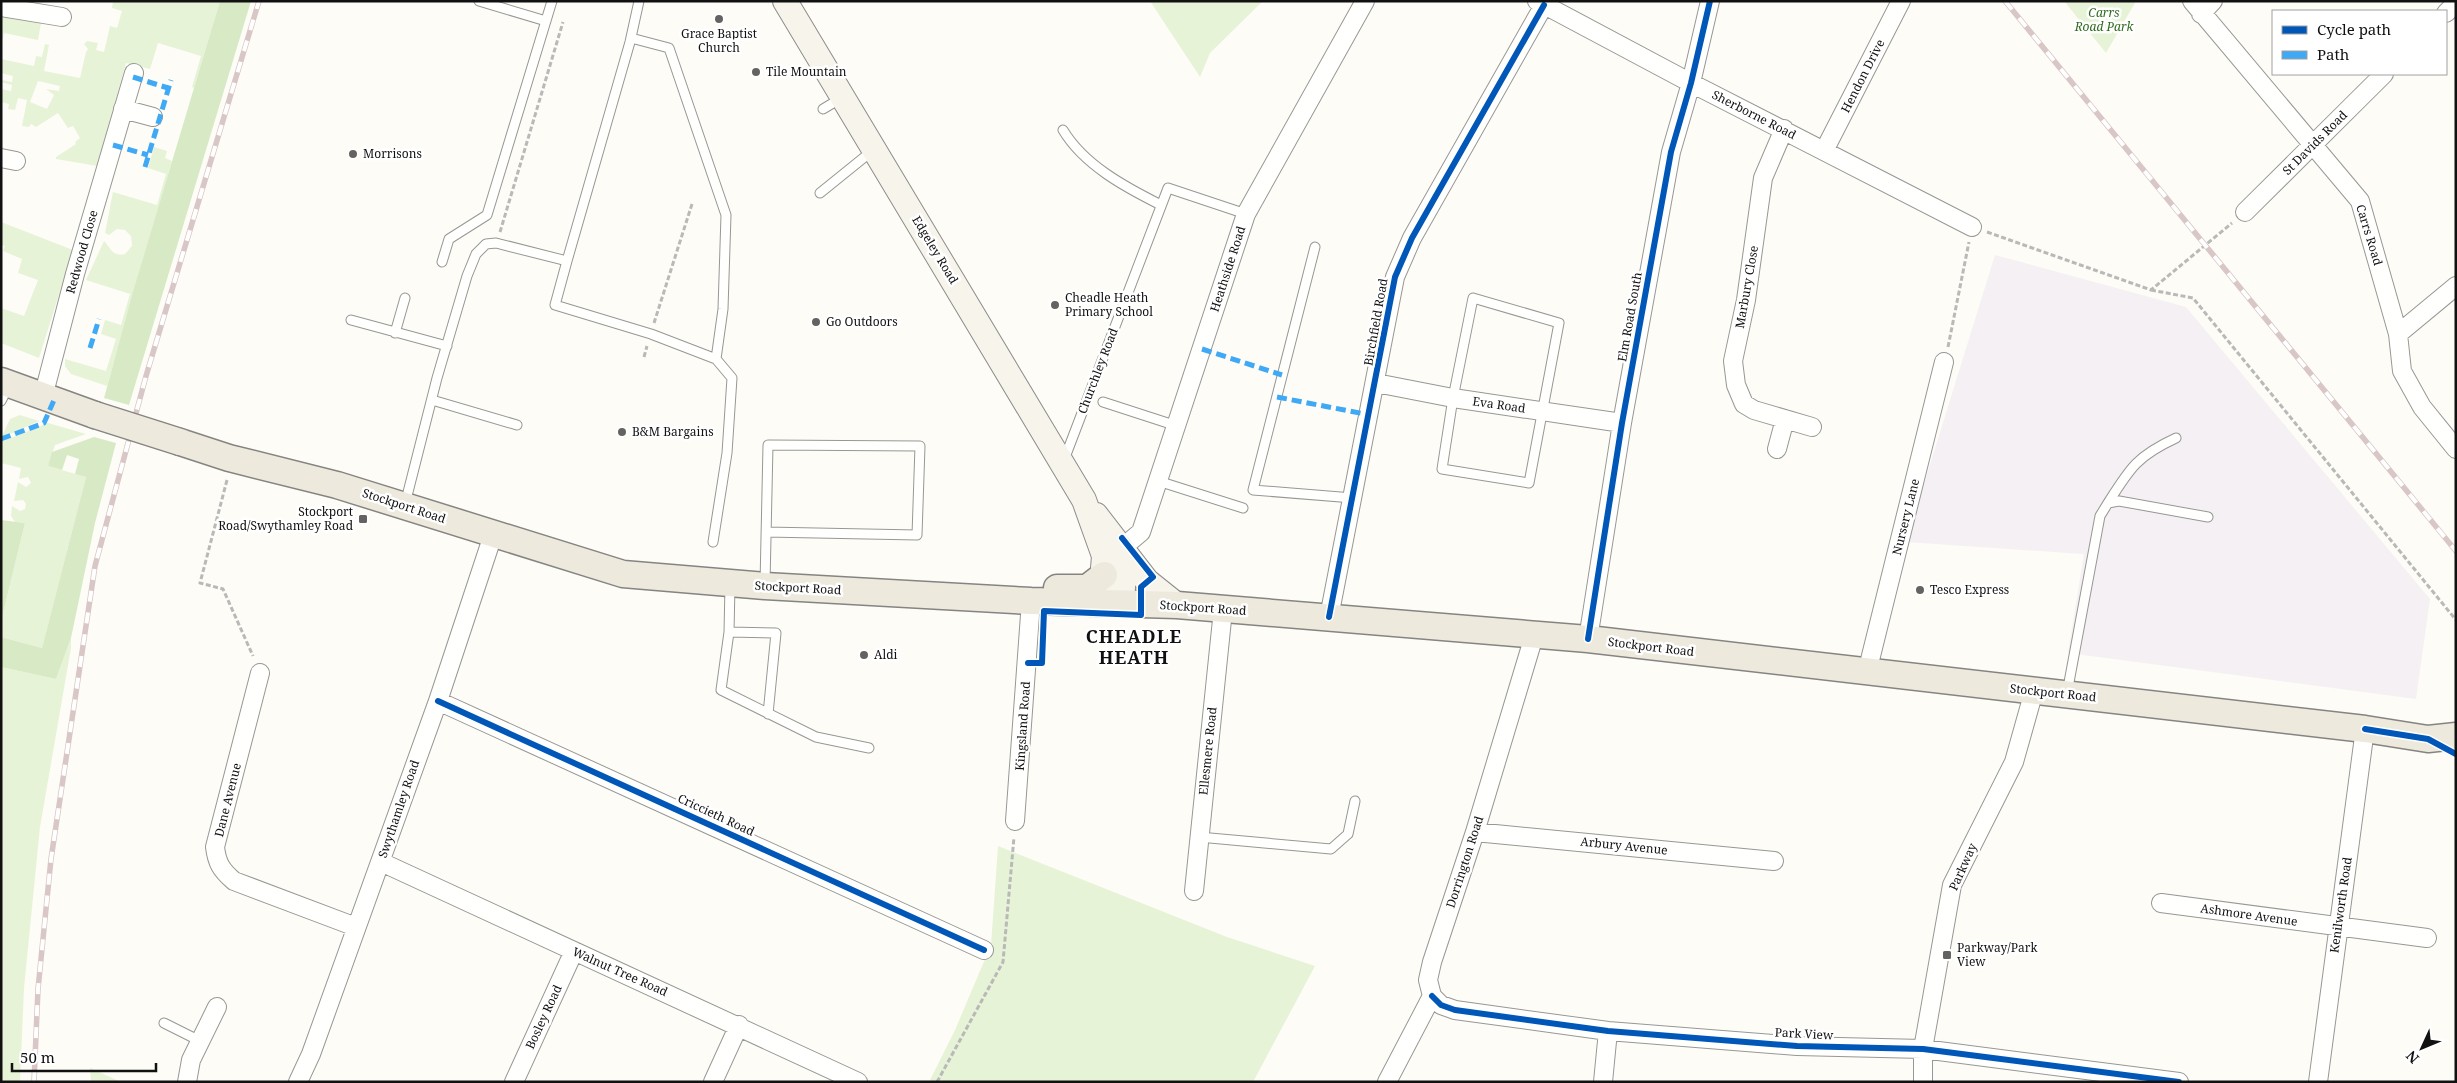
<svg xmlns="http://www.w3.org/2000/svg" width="2457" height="1083" viewBox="0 0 2457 1083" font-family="'Noto Serif',serif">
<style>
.industrial{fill:#f5f0f3}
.green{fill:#e7f3d7;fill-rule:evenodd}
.forest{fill:#d8eac5}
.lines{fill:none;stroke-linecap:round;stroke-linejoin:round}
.service-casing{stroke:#979795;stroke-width:11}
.minor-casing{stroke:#979795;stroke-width:20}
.secondary-casing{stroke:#8e8d8b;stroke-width:26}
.primary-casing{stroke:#858482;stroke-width:29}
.path{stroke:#b9b9b8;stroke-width:3;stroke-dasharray:5 2.5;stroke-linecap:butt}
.service{stroke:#fffffe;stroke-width:9}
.minor{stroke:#fffffe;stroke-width:18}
.secondary{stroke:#f6f4eb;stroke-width:24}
.primary{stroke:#ede9dc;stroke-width:26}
.rail-casing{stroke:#d9c6c7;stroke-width:5.5}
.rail{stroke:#fff;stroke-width:4;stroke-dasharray:11;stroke-linecap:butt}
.primary-bridge-casing{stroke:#858482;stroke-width:29;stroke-linecap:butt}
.primary-bridge{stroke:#ede9dc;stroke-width:26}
.quiet{stroke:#3fa9f5;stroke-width:5;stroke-dasharray:10 5;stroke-linecap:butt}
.cycleway-casing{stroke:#fff;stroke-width:9}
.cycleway{stroke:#0057b8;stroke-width:6}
.poi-dot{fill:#646362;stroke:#fff;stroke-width:2}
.labels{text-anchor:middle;stroke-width:5;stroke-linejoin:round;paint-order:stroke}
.park-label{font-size:12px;font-style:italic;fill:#2f6b1f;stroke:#fff}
.poi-label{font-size:12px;fill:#111;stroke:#fff;text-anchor:start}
.street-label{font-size:12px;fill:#111;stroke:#fff}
.district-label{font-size:18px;font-weight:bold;letter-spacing:1px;fill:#111;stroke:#fff}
</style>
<rect width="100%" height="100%" fill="#fdfcf7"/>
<path class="industrial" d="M1995 255 2186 307 2430 599 2416 699 2068 653 2084 554 1906 542Z"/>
<path class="green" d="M113 1H220L194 88 192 87 201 56 158 43 150 69 126 63 97 166 56 159V157L76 144 75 142 80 138 73 126 68 128 58 113 36 127 31 124 29 127 22 126 27 100 18 98 15 110 8 109 9 104 1 102V89L11 91 12 85 1 82V80L12 82 13 76 1 73V59L34 66 36 56 42 57 45 44 49 45 44 71 80 78 86 52 88 49 84 44 87 41 98 43 96 50 104 52 110 26 117 28 122 11 112 8ZM38 81 60 86 59 91 46 89 54 95 47 109 30 102Z
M1150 1H1263L1210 53 1200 77Z
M2064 1H2136L2106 53Z
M1 17 41 23 38 40 4 33 1 45Z
M154 147 167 151 165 158 172 161 107 386 71 374 65 366V359L106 371 116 339 101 334 105 320 121 325 130 294 86 280 104 241C111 248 112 257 125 254L132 246 131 236 125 230 117 229 109 235 105 233 113 192 157 205 166 174 148 168Z
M1 222 73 250 39 358 1 343V308L24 316 38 280 18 273 22 259 3 251 5 246 1 245Z
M20 415 39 421 1 438 10 419Z
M48 423 86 434 55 445 48 466 86 477 42 648 1 637V621L25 523 15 522 11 516 12 506 20 511 25 509 26 504 23 500 14 501 18 482 26 487 31 483 28 477 19 479 21 468 1 463V442Z
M71 638V648L40 827 24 988 20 1082H1V667L56 679Z
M998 846 1227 937 1315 966 1253 1082H929L955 1030 991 945Z
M90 1068 121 1082H91Z"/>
<path class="forest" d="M220 1H251L129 405 104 398 133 292Z
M94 437 116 443 95 523 71 638 56 679 1 667V637L42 648 86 477 75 474 79 459 67 455 62 470 48 466 52 452Z
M1 520 25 523 1 621Z"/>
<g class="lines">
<defs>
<path id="service" d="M479 1 546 21
M631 38 669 48 726 215 723 309 716 359 732 378 727 453 713 542
M823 109 843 97
M1063 130C1084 165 1125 187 1161 205
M820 193 872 151
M1315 247 1253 490 1353 498
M567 261 555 305 651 334 716 359
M442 262 449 239 487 215 552 1
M1473 298 1559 323 1529 483 1442 469 1453 398Z
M351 320 447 346
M395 333 405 298
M432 400 517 425
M1 401 8 387
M1103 402 1177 426
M1064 460 1168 188 1246 214
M1158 481 1243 508
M2108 503C2130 468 2137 456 2176 438
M405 504 437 378 467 276 476 254 486 244 496 243 567 261 630 42 639 1
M765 584 768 445 920 446 917 535 766 532
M730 586 729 632 721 690 816 737 869 748
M729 632 776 633 768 714
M2067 693 2100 516 2108 503 2119 501 2208 517
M1199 837 1331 849 1348 834 1355 801
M164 1023 200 1041"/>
<path id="minor" d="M1537 1 1691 83 1972 227
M2192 1 2360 201 2398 334 2402 371 2422 407 2456 449
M1 7 62 17
M2446 13 2456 3
M2201 14 2213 1
M123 109 153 117
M1784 129 1763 178 1746 300 1733 361 1736 385 1744 404 1754 410 1812 427
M1824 151 1901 1
M1 158 16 161
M2245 212 2384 74
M2398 334 2456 286
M1376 383 1453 398 1622 423
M43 397 75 274 134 73
M1777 449 1785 419
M1122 548 1141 532 1246 214 1365 1
M1329 617 1395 277 1412 238 1544 5
M1588 639 1622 423 1671 152 1691 83 1710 1
M1867 672 1944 362
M260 673 215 847C217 863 221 870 234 881L356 927
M438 701 984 950
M1015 821 1031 601
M1475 832 1774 861
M381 862 858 1082
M1194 891 1223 610
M2161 903 2427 938
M1432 996 1441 1005 1455 1010 1608 1031 1797 1046 1923 1049 2179 1082
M187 1082 191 1060 217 1007
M298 1082 311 1054 438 701 493 535
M514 1082 574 951
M713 1082 739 1025
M1387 1082 1432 996 1428 980 1432 962 1475 832 1534 636
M1603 1082 1608 1031
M1923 1082V1049L1952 885 2014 762 2034 691
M2318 1082 2365 729"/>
<path id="secondary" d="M785 1 1084 500 1104 556 1101 593
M1096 515 1147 581 1177 605
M1122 604 1125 553"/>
<path id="primary" d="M1 381 95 415
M180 442 229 458 337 485 623 574 765 586 1031 601 1177 605 1588 639 2365 729 2428 739 2456 736
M1057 588H1087L1104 575"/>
</defs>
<use href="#service" class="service-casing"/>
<use href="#minor" class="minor-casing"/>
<use href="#secondary" class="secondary-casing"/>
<use href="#primary" class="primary-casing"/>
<path class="path" d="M500 232 563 22
M1987 232 2151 290 2232 223
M2151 290 2193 298 2456 620
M654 323 692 204
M1948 347 1969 242
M644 357 647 346
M227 480 200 583 223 589 253 656
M937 1082 1003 962 1014 837"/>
<use href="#service" class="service"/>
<use href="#minor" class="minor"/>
<use href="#secondary" class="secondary"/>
<use href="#primary" class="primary"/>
<defs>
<path id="rail" d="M2005 1 2456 551
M34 1082 38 989 51 859 95 566 146 376 259 1"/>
</defs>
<use href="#rail" class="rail-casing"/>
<use href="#rail" class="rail"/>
<defs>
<path id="primary-bridge" d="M95 415 180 442"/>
</defs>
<use href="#primary-bridge" class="primary-bridge-casing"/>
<use href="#primary-bridge" class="primary-bridge"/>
<path class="quiet" d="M133 77 168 88
M113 145 148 155
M145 167 171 80
M90 348 99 319
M1202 349 1282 375
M1277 397 1370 415
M1 439 44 423 54 400"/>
<defs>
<path id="cycleway" d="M1329 617 1395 277 1412 238 1544 5
M1588 639 1622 423 1671 152 1691 83 1710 1
M1028 663H1042L1044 611 1141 615V587L1153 577 1122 538
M438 701 984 950
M2365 729 2428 739 2456 754
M1432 996 1441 1005 1455 1010 1608 1031 1797 1046 1923 1049 2179 1082"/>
</defs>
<use href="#cycleway" class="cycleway-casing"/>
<use href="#cycleway" class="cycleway"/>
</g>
<g class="poi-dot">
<circle cx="719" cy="19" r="5"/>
<circle cx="756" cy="72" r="5"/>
<circle cx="353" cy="154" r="5"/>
<circle cx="1055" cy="305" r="5"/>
<circle cx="816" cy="322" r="5"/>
<circle cx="622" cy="432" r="5"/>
<rect x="358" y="514" width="10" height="10" rx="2.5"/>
<circle cx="1920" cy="590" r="5"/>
<circle cx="864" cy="655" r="5"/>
<rect x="1942" y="950" width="10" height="10" rx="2.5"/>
</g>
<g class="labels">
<g class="park-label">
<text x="2104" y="17">Carrs<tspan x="2104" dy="14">Road Park</tspan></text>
</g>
<g class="poi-label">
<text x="719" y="38" text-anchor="middle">Grace Baptist<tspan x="719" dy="14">Church</tspan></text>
<text x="766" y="76">Tile Mountain</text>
<text x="363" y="158">Morrisons</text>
<text x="1065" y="302">Cheadle Heath<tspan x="1065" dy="14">Primary School</tspan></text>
<text x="826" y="326">Go Outdoors</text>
<text x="632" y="436">B&amp;M Bargains</text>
<text x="353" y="516" text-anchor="end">Stockport<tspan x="353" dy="14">Road/Swythamley Road</tspan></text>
<text x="1930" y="594">Tesco Express</text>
<text x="874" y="659">Aldi</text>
<text x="1957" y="952">Parkway/Park<tspan x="1957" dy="14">View</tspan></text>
</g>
<g class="street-label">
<text transform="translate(1863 76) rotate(-63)" y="4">Hendon Drive</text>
<text transform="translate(1754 115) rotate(27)" y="4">Sherborne Road</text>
<text transform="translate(2315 143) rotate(-45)" y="4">St Davids Road</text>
<text transform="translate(2369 235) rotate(73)" y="4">Carrs Road</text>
<text transform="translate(935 250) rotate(59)" y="4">Edgeley Road</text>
<text transform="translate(82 252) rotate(-74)" y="4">Redwood Close</text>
<text transform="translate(1228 269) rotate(-72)" y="4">Heathside Road</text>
<text transform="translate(1747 287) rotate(-80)" y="4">Marbury Close</text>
<text transform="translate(1630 317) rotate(-80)" y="4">Elm Road South</text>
<text transform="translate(1376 322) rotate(-80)" y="4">Birchfield Road</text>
<text transform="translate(1098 371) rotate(-69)" y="4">Churchley Road</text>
<text transform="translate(1499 405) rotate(8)" y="4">Eva Road</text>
<text transform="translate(404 506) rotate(18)" y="4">Stockport Road</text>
<text transform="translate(1906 517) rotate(-76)" y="4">Nursery Lane</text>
<text transform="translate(798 588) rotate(3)" y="4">Stockport Road</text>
<text transform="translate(1203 608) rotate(4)" y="4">Stockport Road</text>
<text transform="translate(1651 647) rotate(7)" y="4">Stockport Road</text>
<text transform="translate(2053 693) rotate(6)" y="4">Stockport Road</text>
<text transform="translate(1023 726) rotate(-86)" y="4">Kingsland Road</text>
<text transform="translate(1208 751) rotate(-84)" y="4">Ellesmere Road</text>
<text transform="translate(228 800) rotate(-76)" y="4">Dane Avenue</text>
<text transform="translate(399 809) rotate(-71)" y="4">Swythamley Road</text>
<text transform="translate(716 815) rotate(25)" y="4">Criccieth Road</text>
<text transform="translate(1624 846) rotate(6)" y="4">Arbury Avenue</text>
<text transform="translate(1465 862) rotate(-72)" y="4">Dorrington Road</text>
<text transform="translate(1963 867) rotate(-66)" y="4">Parkway</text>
<text transform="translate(2341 905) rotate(-82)" y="4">Kenilworth Road</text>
<text transform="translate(2249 915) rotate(8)" y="4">Ashmore Avenue</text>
<text transform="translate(620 972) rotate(24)" y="4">Walnut Tree Road</text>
<text transform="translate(544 1017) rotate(-65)" y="4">Bosley Road</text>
<text transform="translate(1804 1034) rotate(3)" y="4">Park View</text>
</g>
<g class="district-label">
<text x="1134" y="643">CHEADLE<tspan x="1134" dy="21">HEATH</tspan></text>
</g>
</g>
<rect width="2457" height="1083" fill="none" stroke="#111111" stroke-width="5"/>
<rect x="2272" y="10" width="175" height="65" fill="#ffffff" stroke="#a0a0a0"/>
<rect x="2282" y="26" width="25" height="8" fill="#0057b8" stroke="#a0a0a0"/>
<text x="2317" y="35" font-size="15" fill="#111111">Cycle path</text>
<rect x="2282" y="51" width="25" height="8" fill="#3fa9f5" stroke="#a0a0a0"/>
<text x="2317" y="60" font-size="15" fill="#111111">Path</text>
<g transform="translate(2422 1048) rotate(226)" stroke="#ffffff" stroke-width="4" paint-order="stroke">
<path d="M0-4L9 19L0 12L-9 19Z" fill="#111111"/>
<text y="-8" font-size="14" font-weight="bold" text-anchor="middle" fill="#111111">N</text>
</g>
<path d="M12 1063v8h144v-8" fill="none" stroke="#111111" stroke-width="2.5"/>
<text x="20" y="1063" font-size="15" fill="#111111" stroke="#ffffff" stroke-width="4" paint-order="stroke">50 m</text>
</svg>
